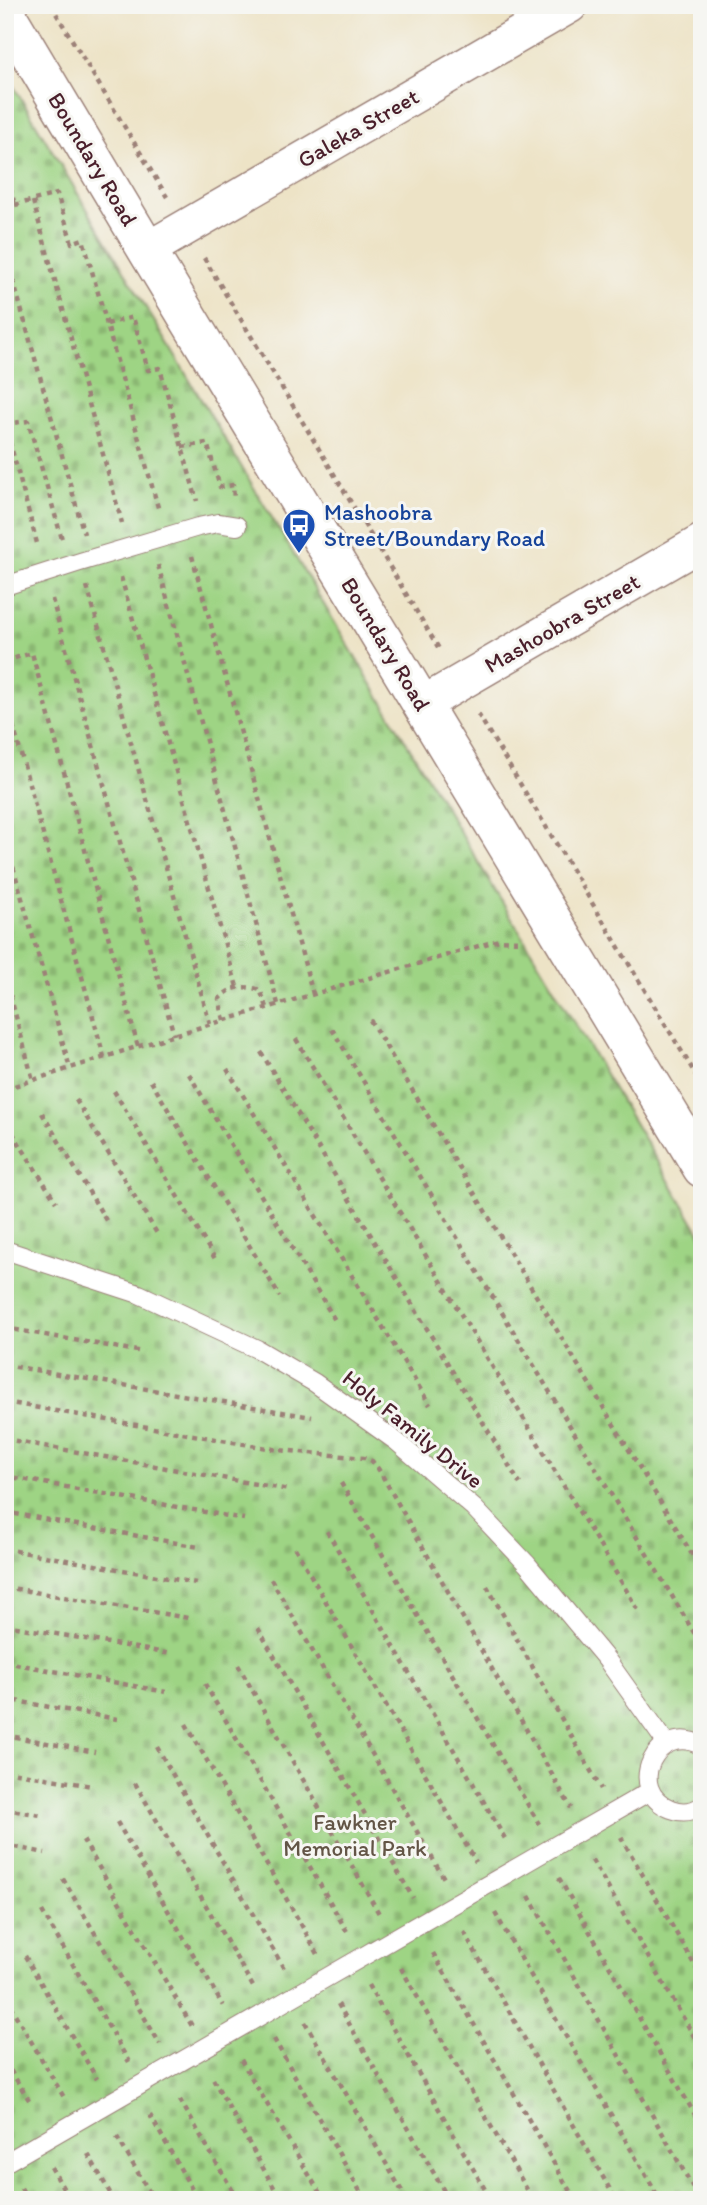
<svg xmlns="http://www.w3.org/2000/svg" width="707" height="2205" viewBox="0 0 707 2205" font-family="Itim,sans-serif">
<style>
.cemetery{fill:url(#cemetery-stones);stroke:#747a58;stroke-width:2}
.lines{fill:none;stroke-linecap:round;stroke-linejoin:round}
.service-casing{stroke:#9c8178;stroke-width:20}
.minor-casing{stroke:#9c8178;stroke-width:38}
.secondary-casing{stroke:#9c8178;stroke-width:41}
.path{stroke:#9c8178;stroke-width:4.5;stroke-dasharray:5 5;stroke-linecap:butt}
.service{stroke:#fff;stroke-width:18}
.minor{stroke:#fff;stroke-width:35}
.secondary{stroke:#fff;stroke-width:38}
.labels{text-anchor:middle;stroke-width:6;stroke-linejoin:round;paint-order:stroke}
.street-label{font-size:23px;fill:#4a1f2b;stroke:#f6f6f2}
.transit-label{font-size:23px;fill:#164399;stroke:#f6f6f2;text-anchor:start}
.park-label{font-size:23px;fill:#635546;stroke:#f6f6f2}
</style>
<defs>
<pattern id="cemetery-stones" width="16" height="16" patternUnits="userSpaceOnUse" patternTransform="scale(1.75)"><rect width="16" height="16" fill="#9ed484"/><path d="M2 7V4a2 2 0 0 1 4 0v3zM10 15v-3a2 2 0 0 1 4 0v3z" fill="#8ab672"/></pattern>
</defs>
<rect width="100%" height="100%" fill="#f6f6f2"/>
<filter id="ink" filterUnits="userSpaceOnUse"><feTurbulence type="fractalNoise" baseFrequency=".0143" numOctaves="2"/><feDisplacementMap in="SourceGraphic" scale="14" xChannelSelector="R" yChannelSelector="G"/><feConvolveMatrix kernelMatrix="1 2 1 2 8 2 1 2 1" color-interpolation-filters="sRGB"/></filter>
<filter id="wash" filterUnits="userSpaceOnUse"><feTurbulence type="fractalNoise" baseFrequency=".00686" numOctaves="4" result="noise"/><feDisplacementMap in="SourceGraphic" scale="28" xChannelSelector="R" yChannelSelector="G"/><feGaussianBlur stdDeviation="1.57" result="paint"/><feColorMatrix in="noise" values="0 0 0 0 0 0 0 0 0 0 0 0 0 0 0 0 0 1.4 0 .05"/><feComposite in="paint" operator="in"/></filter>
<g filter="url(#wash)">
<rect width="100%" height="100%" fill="#ede3c6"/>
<path class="cemetery" d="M5 72 702 1236V2200H5Z"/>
</g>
<g filter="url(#ink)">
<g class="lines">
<defs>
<path id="service" d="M5 586 80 562 198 527 218 523 237 526
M5 1250 139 1294 257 1349 315 1383 396 1441 474 1508 527 1564 607 1660 667 1744
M702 1746C657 1720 623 1790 671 1809 681 1813 692 1812 702 1806
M5 2163 650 1791"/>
<path id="minor" d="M147 250 570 5
M423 704 702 542"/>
<path id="secondary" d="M5 12 147 250 702 1168"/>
</defs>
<use href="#service" class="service-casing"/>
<use href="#minor" class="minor-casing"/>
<use href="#secondary" class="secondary-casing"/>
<path class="path" d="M51 5 167 197
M5 169 15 205 5 208
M33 201 122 523
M15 205 57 194 72 243 83 239 159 511
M5 251 84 534
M204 258 441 652
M107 324 133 317 148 370 160 368 197 501
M5 402V424L38 547
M5 424 28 421 62 539
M182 447 207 443 220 487 233 485 234 500
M192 556 313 994
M158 565 278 1004
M121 577 237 987
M87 586 210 1024
M52 599 174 1035
M5 661 32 653 138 1047
M5 696 104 1057
M478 714 702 1085
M5 838 70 1068
M5 976 33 1080
M224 1020 219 999C231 986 244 985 260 990L267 1007
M370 1020 702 1571
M332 1029 702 1646
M296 1039 640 1613
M261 1052 520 1484
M227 1069 430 1405
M189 1074 336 1322
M151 1081 280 1297
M5 1089 174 1035 499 940 521 941
M114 1091 217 1262
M76 1100 158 1235
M42 1113 107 1222
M7 1124 56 1202
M5 1328 143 1352
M5 1365 312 1417
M5 1402 279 1450 364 1458 372 1461 379 1470 571 1808
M5 1439 289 1490
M5 1476 244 1519
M341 1483 539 1824
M5 1512 199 1547
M327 1531 507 1842
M295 1548 476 1862
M5 1549 196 1583
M271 1579 445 1880
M487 1586 601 1789
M5 1587 188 1618
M5 1625 171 1654
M258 1628 413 1898
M5 1662 166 1692
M238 1665 381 1917
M205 1684 349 1935
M5 1699 117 1719
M186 1724 318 1954
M5 1735 95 1752
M157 1747 286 1972
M5 1771 92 1786
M135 1783 255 1990
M5 1809 41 1815
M117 1822 223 2006
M621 1837 702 1978
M83 1840 192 2026
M5 1845 45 1853
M592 1860 702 2050
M559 1878 702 2127
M63 1879 160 2044
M529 1896 700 2200
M42 1911 129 2062
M495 1913 660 2200
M464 1932 616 2200
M433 1953 575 2200
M25 1956 97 2079
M401 1968 533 2200
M368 1985 491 2200
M5 1997 65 2099
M338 2004 449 2200
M305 2022 407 2200
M274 2039 365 2200
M241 2060 324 2200
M5 2062 31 2103
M213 2079 281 2200
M180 2100 238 2200
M150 2115 198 2200
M117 2137 154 2200
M88 2154 114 2200
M51 2167 70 2200
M21 2188 28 2200"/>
<use href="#service" class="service"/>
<use href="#minor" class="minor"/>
<use href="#secondary" class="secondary"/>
</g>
</g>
<defs>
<symbol id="bus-pin" viewBox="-11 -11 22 30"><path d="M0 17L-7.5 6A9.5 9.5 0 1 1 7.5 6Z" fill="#1a4fb4" stroke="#f6f6f2"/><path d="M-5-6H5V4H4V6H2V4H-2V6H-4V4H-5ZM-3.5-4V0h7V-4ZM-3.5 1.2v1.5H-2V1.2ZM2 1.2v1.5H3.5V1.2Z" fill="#fff"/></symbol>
</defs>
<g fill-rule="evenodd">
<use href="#bus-pin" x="280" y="506" width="38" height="52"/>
</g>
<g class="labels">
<g class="street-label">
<text transform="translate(358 128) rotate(-30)" y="8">Galeka Street</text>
<text transform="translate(93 159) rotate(59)" y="8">Boundary Road</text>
<text transform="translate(562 623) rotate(-30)" y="8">Mashoobra Street</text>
<text transform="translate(386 644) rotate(59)" y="8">Boundary Road</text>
<text transform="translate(413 1429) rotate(39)" y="8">Holy Family Drive</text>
</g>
<g class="transit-label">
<text x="324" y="520">Mashoobra<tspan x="324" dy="26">Street/Boundary Road</tspan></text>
</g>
<g class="park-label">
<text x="355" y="1830">Fawkner<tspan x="355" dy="26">Memorial Park</tspan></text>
</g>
</g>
<rect width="707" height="2205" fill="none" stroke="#f6f6f2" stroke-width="28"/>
</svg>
